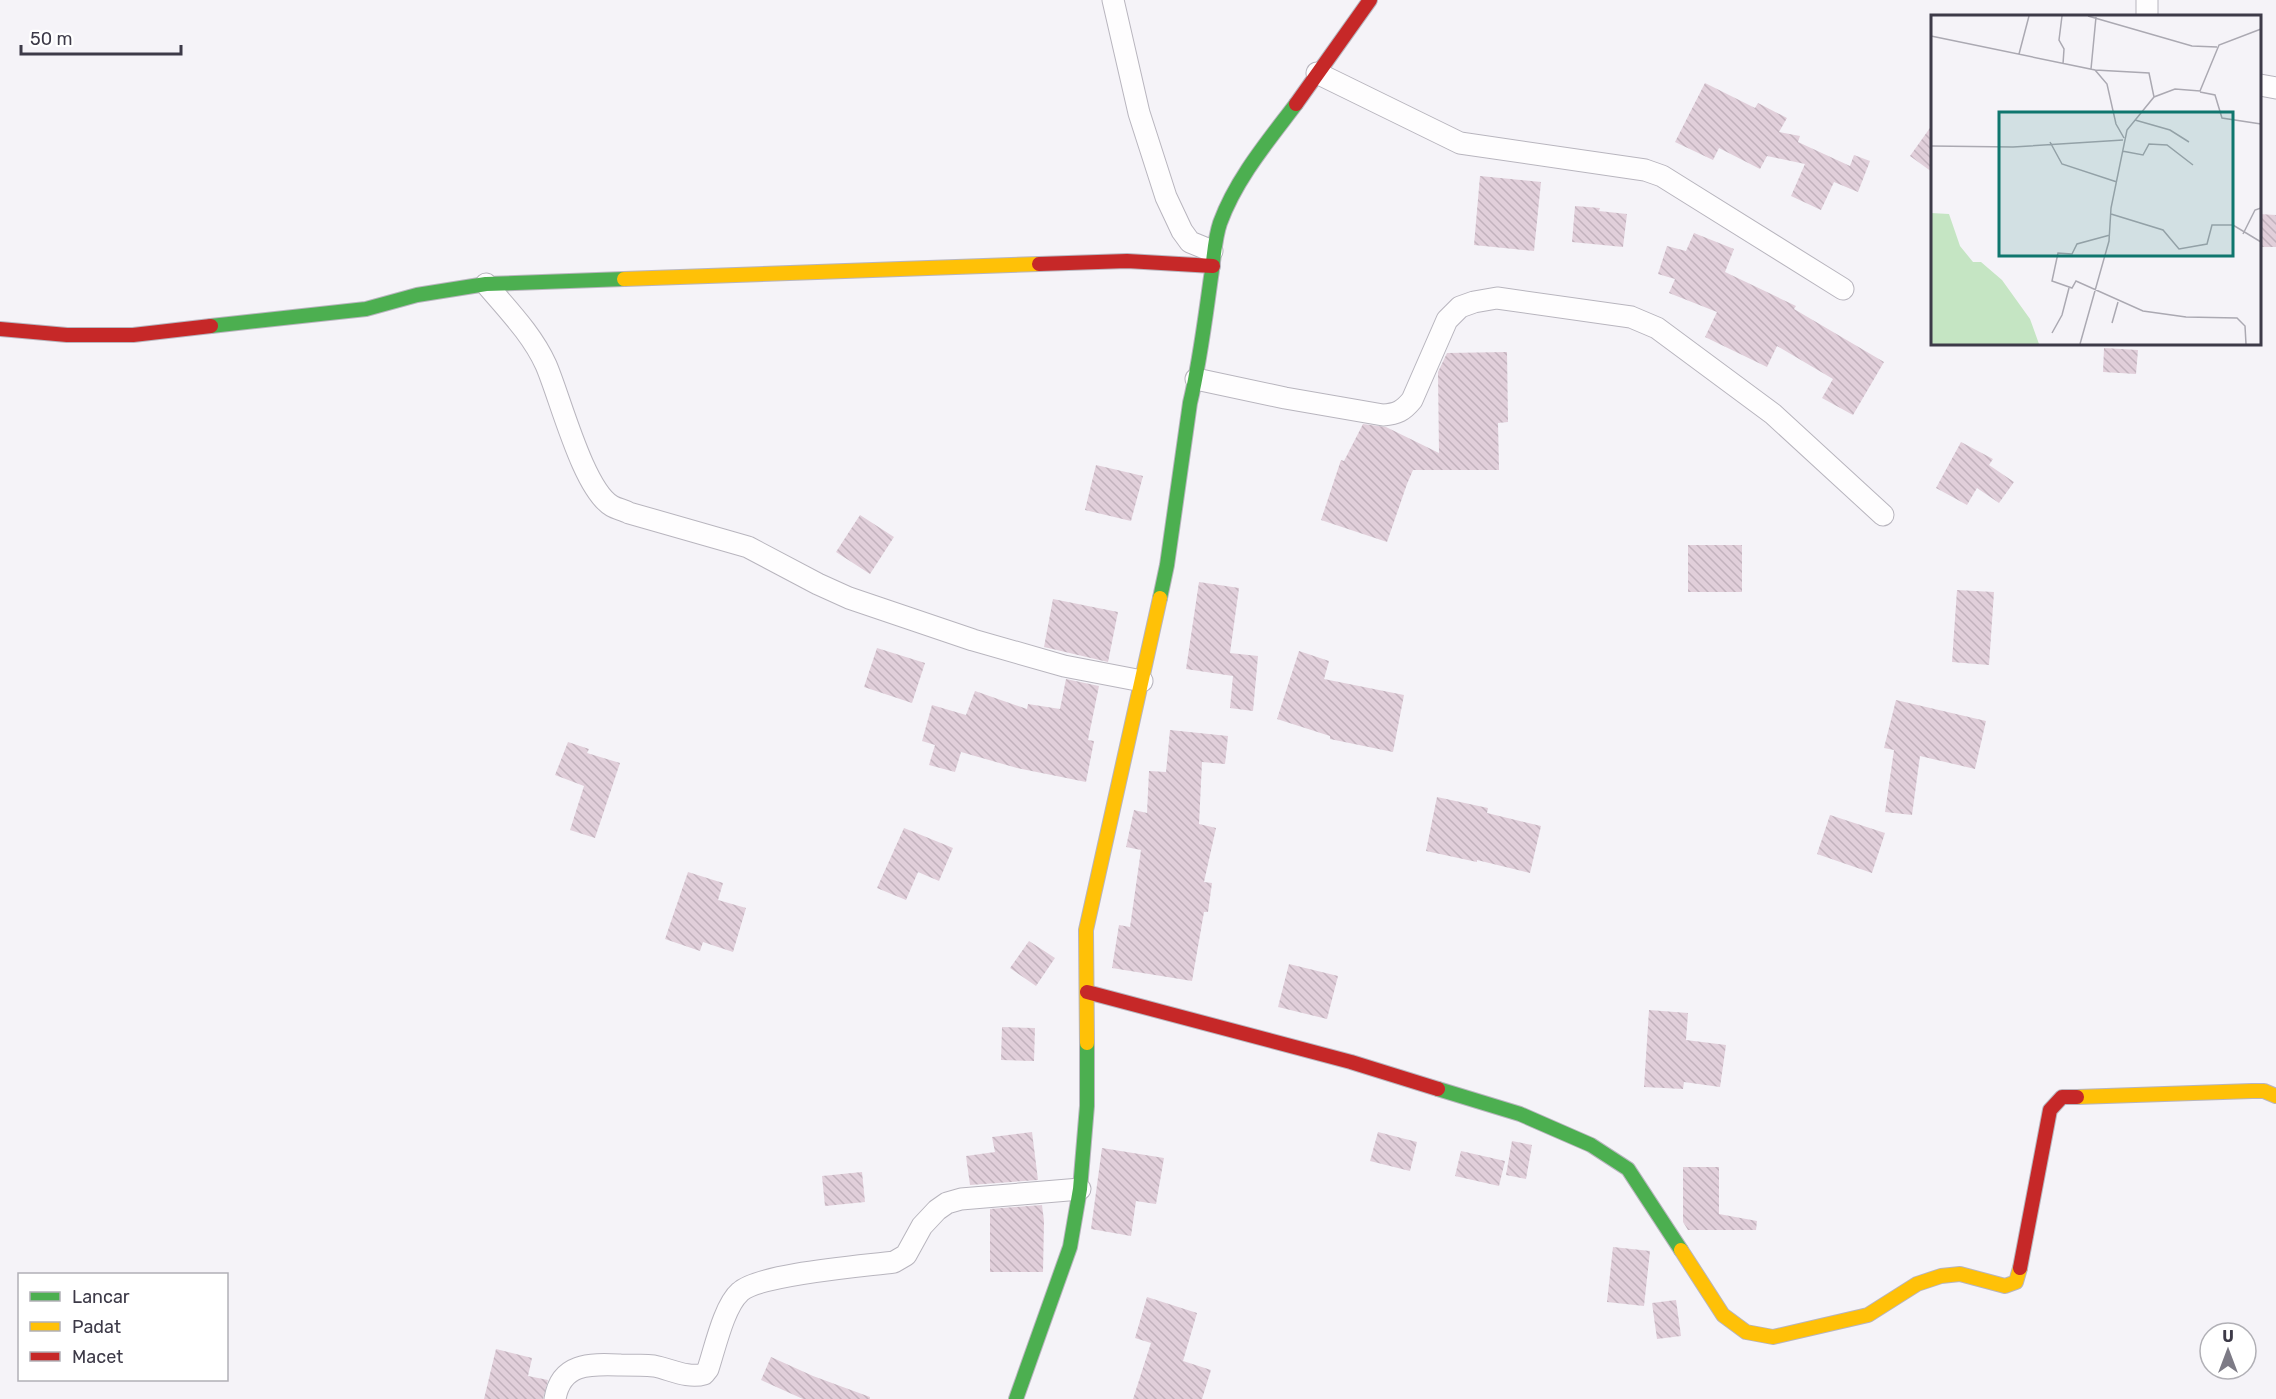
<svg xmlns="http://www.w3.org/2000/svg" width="2276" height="1399" viewBox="0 0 2276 1399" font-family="Rubik,sans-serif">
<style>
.building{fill:url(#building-back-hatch)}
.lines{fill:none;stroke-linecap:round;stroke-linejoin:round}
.street-casing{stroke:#b8b5be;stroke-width:23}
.fast-casing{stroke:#b8b5be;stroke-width:16}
.slow-casing{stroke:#b8b5be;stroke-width:16}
.jam-casing{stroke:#b8b5be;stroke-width:16}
.street{stroke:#fefdfe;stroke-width:21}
.fast{stroke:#4caf50;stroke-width:14}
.slow{stroke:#ffc107;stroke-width:14}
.jam{stroke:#c62828;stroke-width:14}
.inset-road{fill:none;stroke:#aba9b2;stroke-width:1.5}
.view{fill:#0f766e;fill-opacity:0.15;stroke:#0f766e;stroke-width:3}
.inset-edge{fill:none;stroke:#3d3a48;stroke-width:3}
</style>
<defs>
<pattern id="building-back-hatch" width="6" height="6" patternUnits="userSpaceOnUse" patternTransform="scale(1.5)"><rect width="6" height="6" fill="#e1cfda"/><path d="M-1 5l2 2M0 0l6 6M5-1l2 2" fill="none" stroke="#c2b2bd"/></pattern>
</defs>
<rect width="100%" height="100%" fill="#f5f3f8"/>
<path class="building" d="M1705 83 1755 108 1758 103 1787 118 1779 132 1800 136 1798 142 1850 166 1854 155 1870 161 1858 192 1834 182 1821 210 1791 196 1805 164 1767 156 1760 169 1719 148 1713 160 1675 142Z
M1932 125V172L1910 156Z
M1480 176 1541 182 1534 251 1474 245Z
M1575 206 1600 208 1599 211 1627 214 1623 247 1572 242Z
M2259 214 2276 215V247H2259Z
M1694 233 1734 249 1725 272 1796 306 1794 309 1884 362 1853 415 1822 398 1833 379 1777 346 1767 367 1705 337 1717 312 1669 293 1675 279 1658 274 1667 246 1686 251Z
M2104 348 2138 350 2136 374 2103 372Z
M1507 352 1508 422 1498 423 1499 470H1413L1407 484 1387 542 1321 520 1341 460 1344 461 1363 424 1386 427 1439 453 1438 372 1447 353Z
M1961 442 1993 459 1989 465 2014 482 1999 503 1977 488 1967 505 1936 488Z
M1096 465 1143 476 1131 521 1085 510Z
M860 515 894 537 870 574 836 552Z
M1688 545H1742V592H1688Z
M1199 582 1239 588 1230 653 1258 656 1253 711 1230 708 1233 676 1186 669Z
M1957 590 1994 592 1989 665 1952 662Z
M1053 599 1118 612 1108 662 1044 647Z
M877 648 925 663 912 703 864 687Z
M1299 651 1329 661 1324 679 1404 695 1393 752 1330 739V736L1277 719Z
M1066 679 1099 686 1088 740 1094 741 1086 782 1017 768 961 752 955 772 929 765 935 745 922 741 932 705 966 715 975 691 1027 709 1028 704 1060 709Z
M1896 700 1986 721 1975 769 1920 756 1912 815 1885 812 1894 750 1884 748Z
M1170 730 1228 736 1225 764 1202 762 1199 824 1216 828 1204 882 1212 883 1208 912H1204L1192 981 1112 968 1119 925 1130 927 1141 850 1126 847 1134 810 1147 813 1149 771 1166 772Z
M568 742 589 749 587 753 620 763 595 838 570 830 584 786 555 775Z
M1437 797 1488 808 1487 813 1541 826 1530 873 1477 860V862L1426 851Z
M1830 815 1885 833 1872 873 1817 854Z
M904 828 953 848 939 881 918 872 906 900 877 888Z
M688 872 723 883 718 900 746 908 733 952 703 942 700 951 665 939Z
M1029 941 1055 958 1036 986 1010 968Z
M1289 964 1338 976 1327 1019 1278 1007Z
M1649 1010 1688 1013 1686 1040 1726 1045 1720 1087 1684 1082 1683 1089 1644 1087Z
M1002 1027 1035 1028 1034 1061 1001 1060Z
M1032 1132 1038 1180 970 1185 966 1156 995 1152 992 1137Z
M1378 1132 1417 1142 1410 1171 1370 1161Z
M1512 1141 1532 1145 1526 1179 1506 1175Z
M1102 1148 1164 1158 1156 1204 1136 1201 1131 1236 1091 1229Z
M1461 1151 1505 1161 1499 1186 1455 1176Z
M1683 1167H1719V1214L1757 1221 1756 1230H1688L1683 1222Z
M862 1172 865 1202 825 1206 822 1176Z
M1042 1205 1044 1221 1043 1272H990V1209Z
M1613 1247 1650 1251 1644 1306 1607 1302Z
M1147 1297 1197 1313 1183 1361 1211 1370 1202 1399H1133L1151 1343 1135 1338Z
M1676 1300 1681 1336 1657 1339 1652 1303Z
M496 1349 532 1358 528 1376 548 1380 543 1399H484Z
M771 1357 813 1376 870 1397V1399H803L761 1380Z"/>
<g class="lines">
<defs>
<path id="street" d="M1113 0 1139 113 1166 197 1182 231 1190 242 1212 251
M2147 0V16
M1317 73 1460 143 1645 170 1662 176 1843 289
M2260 85 2276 88
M486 284C507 309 532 334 546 365 560 397 583 489 612 506 617 509 624 510 629 513L748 547 818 584 849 598 973 640 1064 666 1142 681
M1196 379 1285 398 1383 415C1397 414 1403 411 1412 400L1447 320 1460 307 1474 302 1497 298 1631 317 1657 328 1773 414 1883 515
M555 1399C561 1362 591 1364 621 1365 632 1365 643 1365 654 1366 670 1369 688 1379 704 1374L708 1369C715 1348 724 1306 740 1292 759 1274 864 1266 894 1262L906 1255 922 1226 937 1210 947 1203 961 1199 1080 1189"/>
<path id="fast" d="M211 326 366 309 417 295 486 284 624 279
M1160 598 1167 565 1190 403C1200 362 1205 319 1211 277 1214 259 1214 241 1220 223 1236 179 1268 141 1296 104
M1438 1089 1520 1114 1591 1145 1628 1169 1681 1250
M1016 1399 1070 1247 1080 1189 1087 1106V1043"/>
<path id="slow" d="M624 279 1039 264
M1087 1043 1086 930 1160 598
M2077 1097 2252 1091H2264L2276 1096
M1681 1250 1723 1315 1746 1332 1773 1337 1868 1315 1917 1284 1941 1276 1960 1274 2005 1286 2016 1282 2020 1268"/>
<path id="jam" d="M1296 104 1370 0
M1039 264 1127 261 1213 266
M0 329 67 335H133L211 326
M1087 992 1351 1062 1438 1089
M2020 1268 2050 1110 2062 1097H2077"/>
</defs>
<use href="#street" class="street-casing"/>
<use href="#fast" class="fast-casing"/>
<use href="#slow" class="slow-casing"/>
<use href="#jam" class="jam-casing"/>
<use href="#street" class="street"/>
<use href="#fast" class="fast"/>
<use href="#slow" class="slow"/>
<use href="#jam" class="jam"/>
</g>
<g transform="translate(1931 15)">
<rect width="330" height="330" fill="#f5f3f8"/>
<path d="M0 198 18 199 29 231 42 247H50L71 265 99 304 108 329H0Z" fill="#c5e5c3"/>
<path class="inset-road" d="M131 1 128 25 133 34 132 49M157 1 261 31 286 32M0 21 164 55 176 69 185 109 193 123M88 39 98 1M160 54 165 2M164 55 218 58 223 82M269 77 284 80 291 103 330 109M0 99V126M204 105 239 115 258 127M119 127 131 149 186 167M0 131 82 132 192 125M191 136 212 140 218 129 236 130 262 150M180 199 232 215 248 234 276 229 281 210H302L330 227M312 219 324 195 330 193M179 220 146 229 141 239 127 238 121 266 141 273 145 266 212 296 255 302 306 303 314 311 315 329M181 308 187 287M121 318 131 300 138 273M149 329 178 226 180 193 196 115 223 82 244 74 269 76 288 30 330 14"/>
<path class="view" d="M68 97H302V241H68Z"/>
<rect width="330" height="330" class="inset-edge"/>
</g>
<rect x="18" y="1273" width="210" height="108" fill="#ffffff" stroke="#b1b0b6" stroke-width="1.5"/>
<rect x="30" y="1292" width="30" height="9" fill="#4caf50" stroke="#b1b0b6" stroke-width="1.5"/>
<text x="72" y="1303" font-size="18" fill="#3d3a48">Lancar</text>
<rect x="30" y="1322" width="30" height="9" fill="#ffc107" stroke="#b1b0b6" stroke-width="1.5"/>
<text x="72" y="1333" font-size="18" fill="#3d3a48">Padat</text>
<rect x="30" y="1352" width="30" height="9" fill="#c62828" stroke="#b1b0b6" stroke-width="1.5"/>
<text x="72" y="1363" font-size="18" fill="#3d3a48">Macet</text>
<g transform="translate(2228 1351)"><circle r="28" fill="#ffffff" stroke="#b1b0b6" stroke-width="1.5"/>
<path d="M0-4.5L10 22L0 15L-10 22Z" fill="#7d7b86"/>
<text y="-9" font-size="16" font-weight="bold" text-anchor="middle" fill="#3d3a48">U</text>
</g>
<path d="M21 45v9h160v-9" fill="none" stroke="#3d3a48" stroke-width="3"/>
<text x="30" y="45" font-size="18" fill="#3d3a48" stroke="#ffffff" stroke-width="4.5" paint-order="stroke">50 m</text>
</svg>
